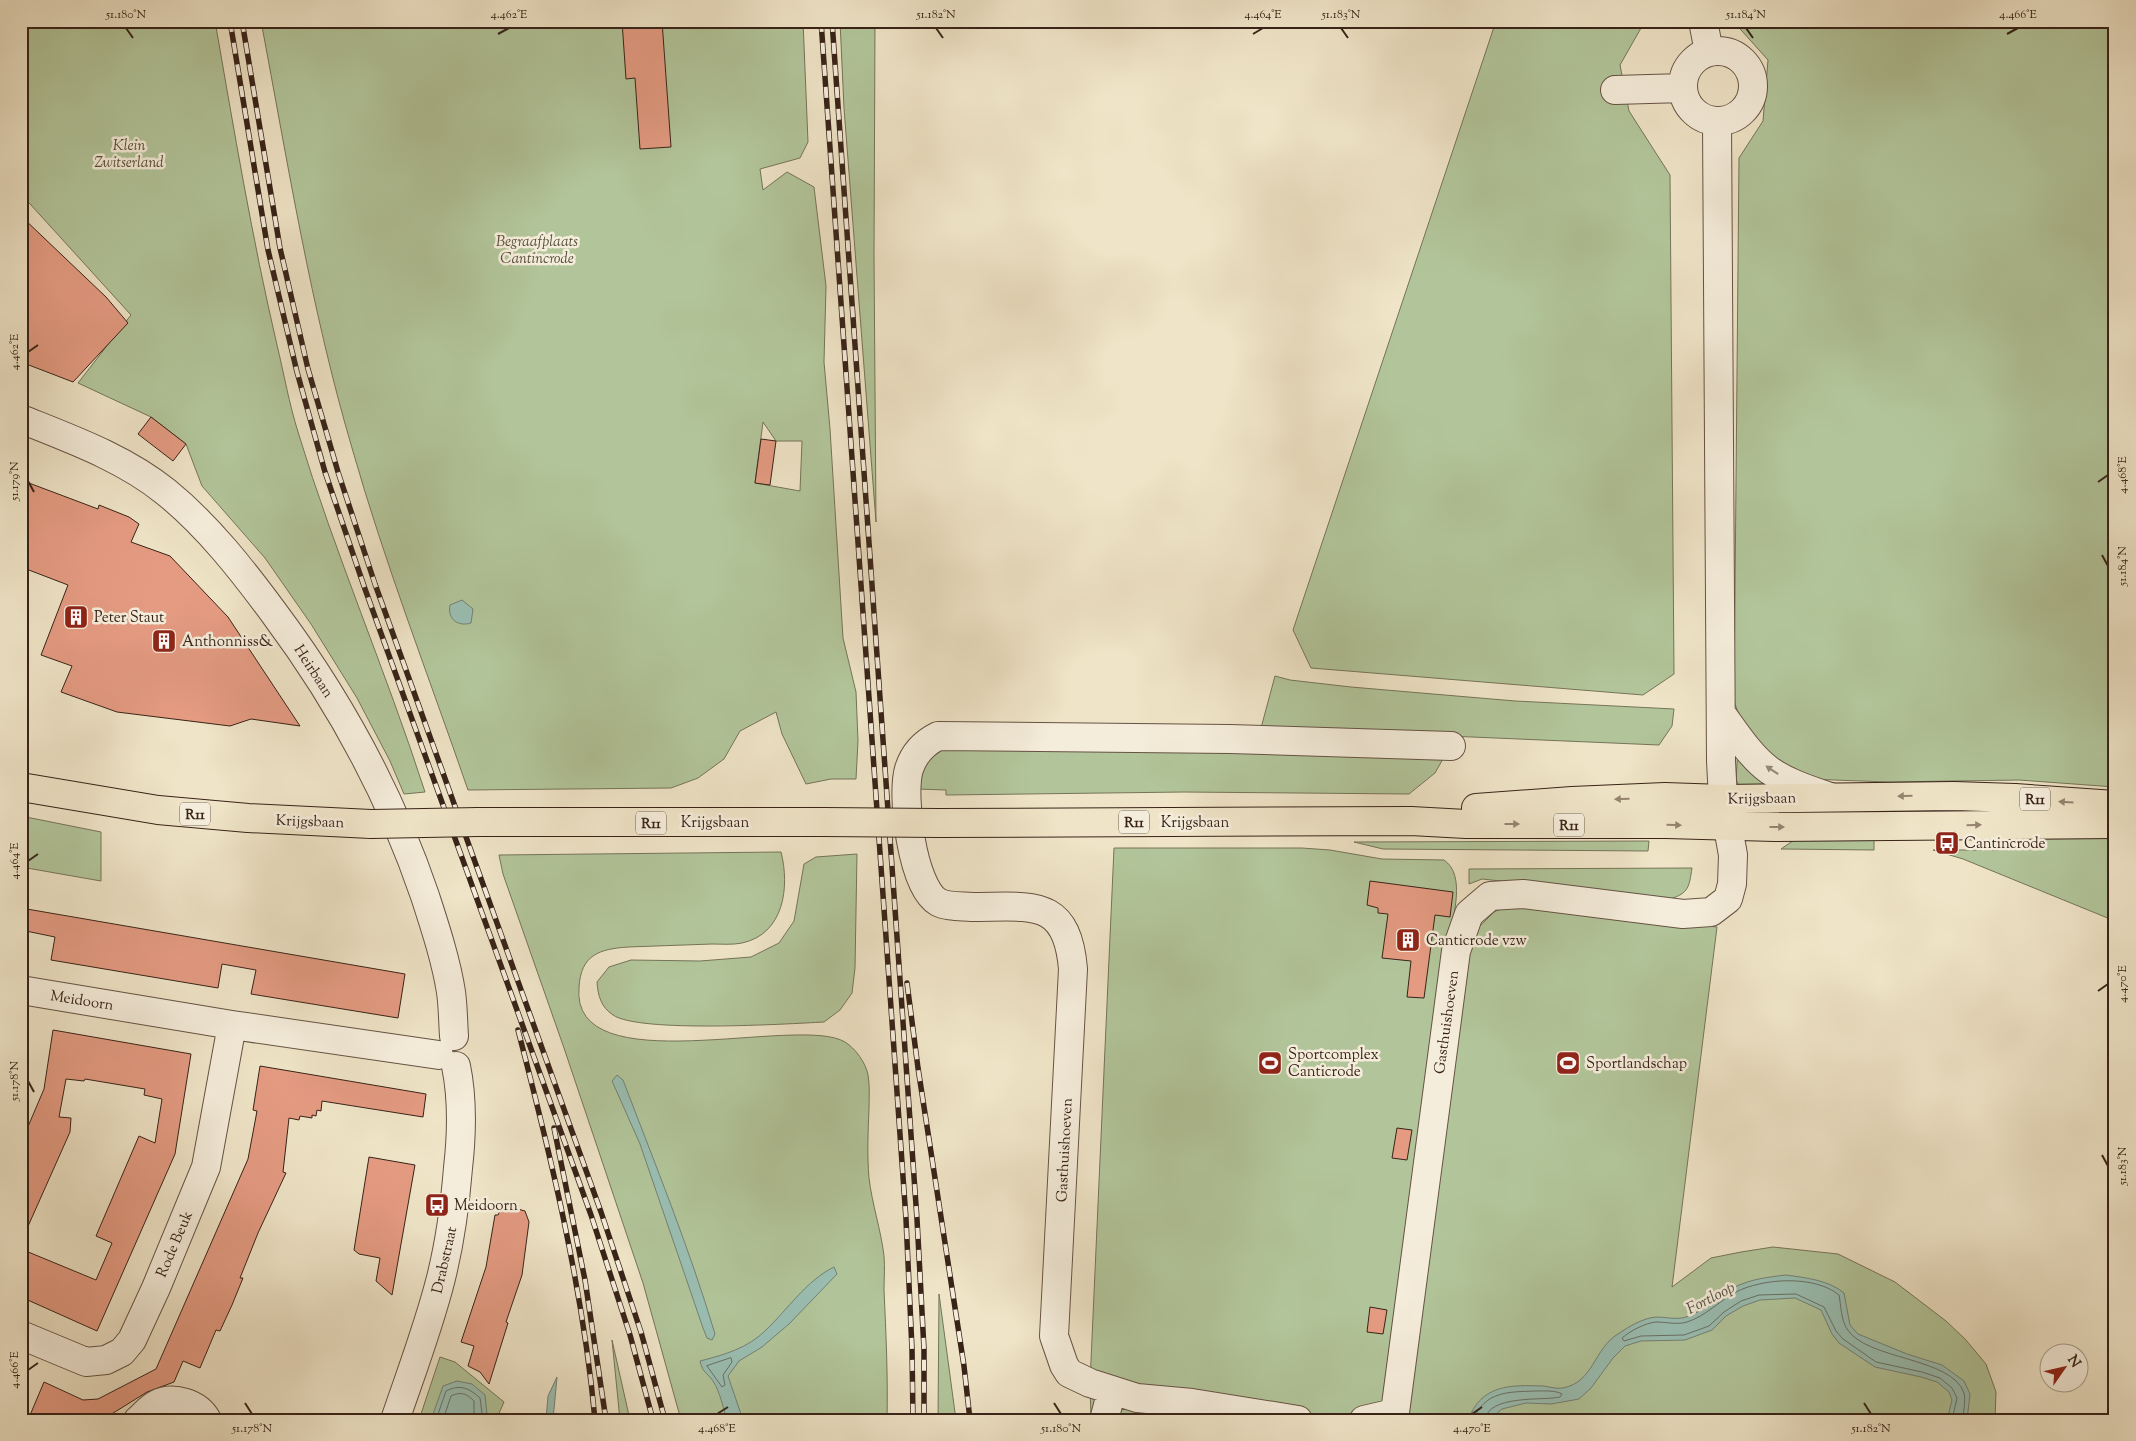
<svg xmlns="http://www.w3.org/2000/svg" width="2136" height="1441" viewBox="0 0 2136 1441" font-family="'Sorts Mill Goudy',serif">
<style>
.green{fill:#b2c59a;stroke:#757459;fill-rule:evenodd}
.water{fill:#9abfb3;stroke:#738175}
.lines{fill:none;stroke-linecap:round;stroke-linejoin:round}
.shore{stroke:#697166;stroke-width:1}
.building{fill:#e49b82;stroke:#382318}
.minor-casing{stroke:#665344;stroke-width:30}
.major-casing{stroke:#382318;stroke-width:30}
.minor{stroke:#f5eddb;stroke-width:28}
.major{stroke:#efe4c7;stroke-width:28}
.rail-casing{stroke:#382318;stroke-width:5.5}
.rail{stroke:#f5eddb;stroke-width:4;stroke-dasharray:11;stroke-linecap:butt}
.major-bridge-casing{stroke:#382318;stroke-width:30;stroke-linecap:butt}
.major-bridge{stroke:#efe4c7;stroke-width:28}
.oneway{fill:#96887a}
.oneway2{fill:#948470}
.ticks{fill:none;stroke:#382318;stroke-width:2}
.labels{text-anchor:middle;stroke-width:5;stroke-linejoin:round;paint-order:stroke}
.shield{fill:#f5eddb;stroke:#716052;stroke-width:1}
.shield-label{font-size:14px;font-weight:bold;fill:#382318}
.park-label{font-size:15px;font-style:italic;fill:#564c38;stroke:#f5eddb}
.poi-label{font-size:15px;fill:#382318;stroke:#f5eddb;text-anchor:start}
.street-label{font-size:15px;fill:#382318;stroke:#f5eddb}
.water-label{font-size:16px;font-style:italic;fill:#555246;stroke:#f5eddb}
.neatline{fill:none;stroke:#382318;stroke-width:2}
.ticks-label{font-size:12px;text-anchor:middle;fill:#382318}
</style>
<rect width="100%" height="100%" fill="#efe4c7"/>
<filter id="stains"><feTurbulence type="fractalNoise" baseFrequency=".004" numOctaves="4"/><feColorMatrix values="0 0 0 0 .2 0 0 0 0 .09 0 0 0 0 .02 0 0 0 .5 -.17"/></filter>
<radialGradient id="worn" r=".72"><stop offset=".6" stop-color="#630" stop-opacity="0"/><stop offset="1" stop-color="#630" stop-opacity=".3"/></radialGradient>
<path class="green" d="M21 21H215C234 130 252 238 277 345 284 374 289 403 298 432 335 554 386 671 425 792L404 794 390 761 357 698 311 624 265 558 202 486 186 444 151 417 78 383 131 315 21 194Z
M261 21H803L808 142 800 158 760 169 763 190 787 172 814 187 826 286 824 362 830 429 843 638 856 692 858 741 856 779H831L806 784 782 734 776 712 740 731 724 759 698 778 671 788 468 790C429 677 385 564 352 448 311 309 288 164 261 21ZM763 422 776 441H802L800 491 755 483Z
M840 21H875L874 255 876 522 844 108Z
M1496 21H1645L1620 65 1629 111 1670 175 1674 674 1643 695 1311 668 1293 630Z
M1733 21H2115V787L2019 780 1889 782 1807 779 1767 758 1741 721 1734 701 1739 158 1763 121 1768 60Z
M1275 676 1290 680 1351 687 1515 701 1674 709 1672 726 1659 745 1261 728Z
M1023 748 1444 757 1435 773 1409 794 1184 792 946 795V790L917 789 921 763 939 749Z
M1738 748 1789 789H1740L1736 779Z
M21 816 101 832V881L21 867Z
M1874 831V850L1781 849 1797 838Z
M2008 831 2115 833V921L1963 859 1933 850H2008Z
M1649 841 1648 851 1383 849 1354 842Z
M1114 848H1302L1330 850 1382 859 1444 860C1466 875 1453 915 1450 937L1477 929 1494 912 1509 905 1551 908 1717 927 1672 1287 1711 1258 1741 1252 1773 1247 1838 1254 1895 1282 1946 1321 1965 1339 1986 1364 1996 1392 1995 1420H1091L1090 1383Z
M781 852C790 887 784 934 742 943 733 945 721 944 712 944 684 945 656 946 628 947 599 949 581 955 579 987 570 1085 799 1014 845 1042 855 1048 866 1063 868 1075 870 1086 869 1098 869 1109 868 1132 867 1155 869 1178 872 1204 881 1230 884 1256 885 1267 884 1279 884 1290 886 1334 888 1376 887 1420H681L643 1283 564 1048 503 874 499 855Z
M857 854 855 968 852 993 840 1010 824 1022C786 1024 639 1033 613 1015 601 1007 598 996 597 982L609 967 631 960 700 961 751 957 779 943 794 921 804 864 816 857Z
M1692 868C1689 887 1689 893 1670 899L1482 879 1469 884V869Z
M939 1294 956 1420H938Z
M612 1340 630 1420H620Z
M440 1357 455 1362 504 1402 496 1420H419Z"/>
<path class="water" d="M462 600 473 609 471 623C458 627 447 619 450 605Z
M617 1075 623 1080C655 1164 689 1247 715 1334L712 1340 707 1338 703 1328 640 1144 612 1081Z
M834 1267 837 1274 789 1324 762 1347 739 1361 728 1376 743 1420H727C723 1407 720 1392 713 1381 707 1372 703 1374 700 1361 724 1355 748 1348 766 1330 787 1310 807 1280 834 1267Z
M1786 1275C1807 1278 1828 1280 1844 1293L1850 1325 1858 1334 1907 1354 1942 1365 1964 1381 1970 1394 1967 1420H1947L1952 1400 1949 1392 1937 1382 1921 1377 1875 1367 1839 1343 1832 1334 1821 1310 1795 1298 1760 1300 1743 1306 1726 1316 1712 1330 1685 1340 1641 1341 1625 1346 1613 1358 1591 1388 1579 1399 1551 1404 1526 1403 1502 1409 1489 1420H1468C1482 1384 1510 1385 1544 1386 1549 1387 1557 1389 1563 1388 1594 1382 1594 1348 1618 1334 1628 1327 1643 1318 1656 1317 1666 1317 1677 1320 1686 1317 1705 1311 1718 1296 1735 1287 1751 1279 1769 1277 1786 1275Z
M557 1377 553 1420H546L548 1396Z
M457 1381 472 1384 485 1395 487 1414 485 1420H431L443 1386Z"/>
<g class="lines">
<path class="shore" d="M731 1358 732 1362 723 1375 725 1385 722 1387 707 1366Z
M436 1420 446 1391C460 1384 469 1388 480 1398L482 1413 481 1420
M443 1420 451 1396C461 1391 467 1394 474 1401V1420
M1473 1420C1485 1391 1508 1392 1535 1391 1543 1391 1555 1390 1562 1394L1560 1397C1544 1401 1488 1394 1485 1420
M1952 1420 1957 1398 1952 1388 1940 1378 1922 1372 1876 1362 1843 1339 1836 1331 1824 1307 1796 1294 1759 1295 1741 1301 1724 1312 1709 1326 1684 1335 1641 1336 1624 1341 1622 1338C1630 1331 1645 1323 1656 1322 1666 1322 1678 1325 1687 1322 1706 1316 1719 1301 1736 1292 1763 1278 1815 1275 1839 1295 1841 1305 1841 1320 1847 1329 1866 1360 1952 1357 1964 1393 1966 1401 1963 1412 1963 1420"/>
</g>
<path class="building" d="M622 21H662L671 147 640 149 635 78 626 79Z
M21 216 106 297 128 323 73 382 21 362Z
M151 417 186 444 173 461 138 434Z
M761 439 776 441 770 485 755 483Z
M21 480 98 509 99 505 129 517 139 524 131 542 170 556 228 617 300 726 251 719 230 726 117 712 61 692 72 666 41 655 68 585 21 567Z
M1370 881 1453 892 1450 917 1435 915 1424 998 1407 997 1411 961 1382 958 1388 914 1378 913V908L1367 905Z
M21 908 405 974 398 1018 251 994 256 970 222 964 218 988 51 960 55 937 21 930Z
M53 1030 191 1054 175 1154 97 1331 21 1297V1249L96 1280 112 1243 96 1236 139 1136 155 1143 162 1099 144 1095 145 1089 85 1079 84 1081 66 1079 59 1117 71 1118 70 1132 21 1242V1143L44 1089Z
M260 1066 426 1094 423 1117 322 1101 321 1111 317 1110 316 1116 312 1115V1118L300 1116 299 1120 289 1118 283 1172 286 1173 258 1233 240 1278H243L232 1305 220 1331 216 1330 200 1368 183 1361 174 1382 147 1392 102 1420H28L44 1382 83 1400 98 1399 156 1369 248 1159 257 1111 253 1110Z
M1397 1128 1412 1130 1407 1160 1392 1158Z
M369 1157 415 1165 392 1295 376 1281 380 1258 359 1254 354 1250Z
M503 1205 525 1211 529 1222 522 1275 506 1322 508 1323 489 1384 480 1372 468 1366 474 1346 461 1342 486 1267 495 1215H498Z
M1370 1307 1387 1310 1383 1334 1367 1332Z"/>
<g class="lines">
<defs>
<path id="minor" d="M1703 21 1709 52
M1683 86a35 35 0 1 1 70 0a35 35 0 1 1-70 0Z
M1615 90 1683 88
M21 419C71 439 124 458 166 492 208 526 243 571 274 613 339 700 390 793 425 896 435 927 446 960 451 992 453 1006 453 1021 454 1036
M1721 713C1735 732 1750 756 1769 770 1787 783 1810 790 1830 797
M21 990 232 1025 439 1055
M21 1335 86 1362 106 1360 122 1352 132 1340 156 1288 206 1167 232 1025
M138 1420C144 1415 150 1407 157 1404 173 1396 198 1403 207 1420
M395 1420C411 1373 429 1326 441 1278 450 1242 455 1205 458 1168 462 1133 463 1100 456 1066
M1104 1420 1112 1390
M1298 1420 1192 1403 1137 1398 1090 1383 1069 1373 1064 1365 1054 1336 1073 969C1067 897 1031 907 972 907 962 906 947 907 938 902 912 887 901 795 909 769 914 753 924 743 938 736L1230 739 1451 746
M1364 1420 1394 1413
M1394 1420 1456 951 1469 914 1490 896 1523 894 1683 914 1711 912 1728 899 1732 884 1733 855 1723 799 1721 761 1717 121"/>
<path id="major" d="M21 787 158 810 248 818 371 824
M1476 808 1572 801 1665 797 1723 799 1954 796 2015 798 2115 805
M478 822H824
M938 823 1411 821 1466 824H1666L1775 827 2115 824"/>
</defs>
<use href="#minor" class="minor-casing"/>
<use href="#major" class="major-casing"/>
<use href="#minor" class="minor"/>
<use href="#major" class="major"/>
<defs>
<path id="rail" d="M230 21 268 250 297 372 325 472 365 589 591 1215 630 1335 653 1420
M242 21 280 248 308 369 338 472 375 584 601 1212 641 1332 665 1420
M821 21 906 1219 912 1349 913 1420
M832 21 917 1219 924 1349V1420
M907 983 918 1068 964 1366 970 1420
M518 1030C551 1157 583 1288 595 1420
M554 1128 585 1280 606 1420"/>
</defs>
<use href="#rail" class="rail-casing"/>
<use href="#rail" class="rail"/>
<defs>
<path id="major-bridge" d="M824 822 938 823
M371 824 478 822"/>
</defs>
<use href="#major-bridge" class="major-bridge-casing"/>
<use href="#major-bridge" class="major-bridge"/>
</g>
<defs><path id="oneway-solid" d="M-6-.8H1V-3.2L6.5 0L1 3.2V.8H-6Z" transform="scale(1.25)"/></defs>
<use class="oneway" href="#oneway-solid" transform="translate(1772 770) rotate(-146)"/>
<g class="oneway2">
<use href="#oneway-solid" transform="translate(1905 796) rotate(179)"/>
<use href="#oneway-solid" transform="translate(1622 799) rotate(178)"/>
<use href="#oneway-solid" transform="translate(2066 802) rotate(-176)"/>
<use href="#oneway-solid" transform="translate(1512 824)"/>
<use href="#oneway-solid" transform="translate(1674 825) rotate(2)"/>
<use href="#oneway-solid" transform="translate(1974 825) rotate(-1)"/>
<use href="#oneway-solid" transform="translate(1777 827)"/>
</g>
<path class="ticks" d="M126 28 133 38M936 28 943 38M1341 28 1348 38M1746 28 1753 38M498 34 509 28M1253 34 1263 28M2007 34 2018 28M28 352 38 345M28 481 34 492M2098 482 2108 475M2102 555 2108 566M28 861 38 854M2098 991 2108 984M28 1081 34 1092M2102 1155 2108 1166M28 1370 38 1363M245 1403 252 1414M1054 1403 1061 1414M1864 1403 1871 1414M717 1414 728 1407M1472 1414 1482 1407"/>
<defs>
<symbol id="building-square" viewBox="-11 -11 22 22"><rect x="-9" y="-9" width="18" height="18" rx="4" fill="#8f2418" stroke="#f5eddb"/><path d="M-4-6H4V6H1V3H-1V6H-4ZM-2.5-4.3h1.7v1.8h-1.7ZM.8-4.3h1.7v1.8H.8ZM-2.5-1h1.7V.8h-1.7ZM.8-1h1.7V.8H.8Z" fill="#fff"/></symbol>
<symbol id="bus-square" viewBox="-11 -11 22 22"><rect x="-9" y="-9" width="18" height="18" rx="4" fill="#8f2418" stroke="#f5eddb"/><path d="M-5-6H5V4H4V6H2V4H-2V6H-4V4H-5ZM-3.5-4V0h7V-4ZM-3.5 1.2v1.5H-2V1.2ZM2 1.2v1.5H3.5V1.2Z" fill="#fff"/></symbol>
<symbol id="stadium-square" viewBox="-11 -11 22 22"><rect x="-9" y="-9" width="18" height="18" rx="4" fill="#8f2418" stroke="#f5eddb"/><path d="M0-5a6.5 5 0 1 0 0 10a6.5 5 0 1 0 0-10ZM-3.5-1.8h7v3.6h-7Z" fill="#fff"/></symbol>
</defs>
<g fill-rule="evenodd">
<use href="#building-square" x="62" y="603" width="28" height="28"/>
<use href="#building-square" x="150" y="627" width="28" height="28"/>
<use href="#bus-square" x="1933" y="829" width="28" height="28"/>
<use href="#building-square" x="1394" y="926" width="28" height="28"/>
<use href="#stadium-square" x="1256" y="1049" width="28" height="28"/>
<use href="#stadium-square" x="1554" y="1049" width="28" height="28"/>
<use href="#bus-square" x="423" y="1191" width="28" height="28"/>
</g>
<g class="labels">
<g class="shield">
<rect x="2020" y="787.5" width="30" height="23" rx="4"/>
<rect x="180" y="802.5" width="30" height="23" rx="4"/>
<rect x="1119" y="810.5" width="30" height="23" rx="4"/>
<rect x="636" y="811.5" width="30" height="23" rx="4"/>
<rect x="1554" y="813.5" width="30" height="23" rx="4"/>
</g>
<g class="shield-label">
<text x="2035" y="804">R11</text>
<text x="195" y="819">R11</text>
<text x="1134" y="827">R11</text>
<text x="651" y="828">R11</text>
<text x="1569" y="830">R11</text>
</g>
<g class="park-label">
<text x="129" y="150">Klein<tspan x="129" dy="17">Zwitserland</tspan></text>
<text x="537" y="246">Begraafplaats<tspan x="537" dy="17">Cantincrode</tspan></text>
</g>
<g class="poi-label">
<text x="94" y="622">Peter Staut</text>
<text x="182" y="646">Anthonniss&amp;</text>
<text x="1964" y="848">Cantincrode</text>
<text x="1426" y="945">Canticrode vzw</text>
<text x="1288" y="1059">Sportcomplex<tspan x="1288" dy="17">Canticrode</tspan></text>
<text x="1586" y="1068">Sportlandschap</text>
<text x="454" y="1210">Meidoorn</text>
</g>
<g class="street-label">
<text transform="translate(314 671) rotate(57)" y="5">Heirbaan</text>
<text transform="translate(1762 798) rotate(-1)" y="5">Krijgsbaan</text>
<text transform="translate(310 821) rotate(2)" y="5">Krijgsbaan</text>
<text x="715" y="827">Krijgsbaan</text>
<text x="1195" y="827">Krijgsbaan</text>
<text transform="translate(82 1000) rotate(9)" y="5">Meidoorn</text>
<text transform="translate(1446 1022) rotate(-82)" y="5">Gasthuishoeven</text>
<text transform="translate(1064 1150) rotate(-87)" y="5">Gasthuishoeven</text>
<text transform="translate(174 1244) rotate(-67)" y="5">Rode Beuk</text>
<text transform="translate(444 1260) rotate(-77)" y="5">Drabstraat</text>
</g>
<g class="water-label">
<text transform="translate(1710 1297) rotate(-27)" y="6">Fortloop</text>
</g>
</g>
<rect width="2136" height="1441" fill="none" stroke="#efe4c7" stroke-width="55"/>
<g transform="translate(2064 1368) rotate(56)"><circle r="24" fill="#f5eddb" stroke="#a99c8d"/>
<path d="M0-4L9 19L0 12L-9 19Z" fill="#8f2418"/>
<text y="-8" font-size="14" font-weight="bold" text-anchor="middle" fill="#382318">N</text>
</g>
<rect x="28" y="28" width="2080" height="1386" class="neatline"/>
<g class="ticks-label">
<text x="126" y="18">51.180°N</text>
<text x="509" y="18">4.462°E</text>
<text x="936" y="18">51.182°N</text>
<text x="1263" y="18">4.464°E</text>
<text x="1341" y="18">51.183°N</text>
<text x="1746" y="18">51.184°N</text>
<text x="2018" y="18">4.466°E</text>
<text transform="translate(14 352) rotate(-90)" y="4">4.462°E</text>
<text transform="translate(2122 475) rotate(-90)" y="4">4.468°E</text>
<text transform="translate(14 481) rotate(-90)" y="4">51.179°N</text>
<text transform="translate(2122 566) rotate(-90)" y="4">51.184°N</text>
<text transform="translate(14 861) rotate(-90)" y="4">4.464°E</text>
<text transform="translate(2122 984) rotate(-90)" y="4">4.470°E</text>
<text transform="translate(14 1081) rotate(-90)" y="4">51.178°N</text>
<text transform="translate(2122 1166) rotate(-90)" y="4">51.183°N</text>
<text transform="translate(14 1370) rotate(-90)" y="4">4.466°E</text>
<text x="252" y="1432">51.178°N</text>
<text x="717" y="1432">4.468°E</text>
<text x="1061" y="1432">51.180°N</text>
<text x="1472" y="1432">4.470°E</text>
<text x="1871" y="1432">51.182°N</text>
</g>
<rect width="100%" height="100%" filter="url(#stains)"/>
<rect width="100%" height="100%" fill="url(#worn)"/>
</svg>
